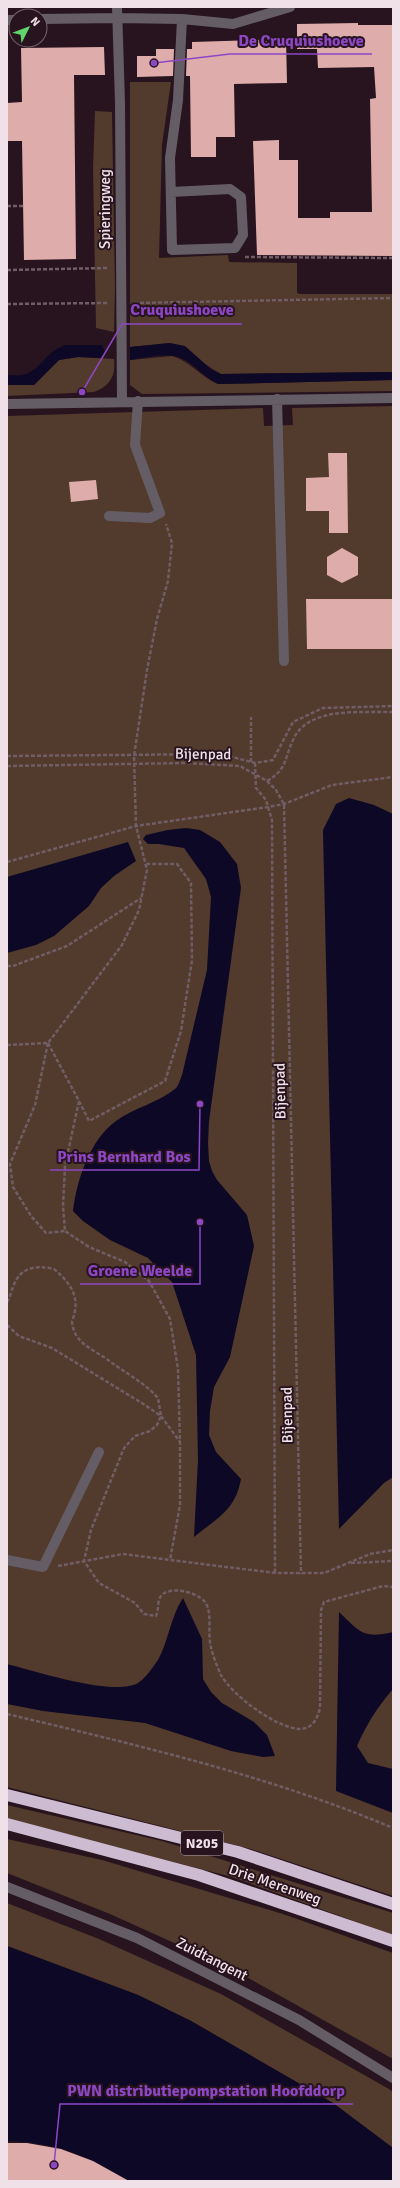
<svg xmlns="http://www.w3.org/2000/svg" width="400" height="2188" viewBox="0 0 400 2188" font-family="Signika,sans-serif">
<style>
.green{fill:#523a2c}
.water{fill:#0d0825}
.building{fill:#deadab}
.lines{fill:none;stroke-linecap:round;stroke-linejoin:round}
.path{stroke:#705d66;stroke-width:2.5;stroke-dasharray:4 2;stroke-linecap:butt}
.minor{stroke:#645d66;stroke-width:10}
.highway{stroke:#ccbbd1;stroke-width:12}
.labels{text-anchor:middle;stroke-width:4;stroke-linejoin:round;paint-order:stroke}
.shield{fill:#28141e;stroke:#b4a4ab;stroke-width:1}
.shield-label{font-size:14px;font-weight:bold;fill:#f0e1e8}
.street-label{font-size:15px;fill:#f0e1e8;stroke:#28141e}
.leader{fill:none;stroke:#8d47c5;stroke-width:1.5}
.callout-dot{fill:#8d47c5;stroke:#28141e;stroke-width:1.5}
.callout-label{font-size:16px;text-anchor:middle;font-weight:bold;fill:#8d47c5;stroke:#28141e;stroke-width:4;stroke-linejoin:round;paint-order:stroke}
</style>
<rect width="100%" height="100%" fill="#28141e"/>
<path class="green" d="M130 82H171L162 145 159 258 228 255 229 262 297 263V293L300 294H393V372L221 374 170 343 130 347Z
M95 111 112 112 115 286 114 332 96 328 93 169Z
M172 356C190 361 201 377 218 384L393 380V391L142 394 130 385V360Z
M78 357 114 359C116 376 110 386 94 392L7 396V385H34L59 360Z
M393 406V1896L251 1849 7 1787V416L263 408 264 426 293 425 292 408Z
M7 1805 162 1841 393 1913V1935L232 1877 7 1819Z
M7 1839 102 1860 283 1914 393 1953V2059L234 1970 110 1914 7 1873Z
M7 1903 99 1939 221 1994 389 2089 393 2092V2148L333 2103 191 2021 138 1995 7 1946Z"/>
<path class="water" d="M170 343 185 346 212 370 221 374 393 372V380L218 384C203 377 196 365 183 359 167 351 145 358 130 360V347Z
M66 345H102L105 352 100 358 78 357 59 360 34 385H7V375C13 375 21 376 26 374 40 370 46 351 66 345Z
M349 798 374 805 393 814V1477L384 1483 339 1529 323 830 336 804Z
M186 828 200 830 220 842 237 864 241 888 209 1121 208 1143 209 1161 212 1171 217 1180 247 1215 254 1246 230 1357 214 1387 210 1411 209 1435 216 1452 241 1479C235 1511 218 1517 194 1537L198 1460 196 1355 172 1282 148 1258 110 1240 83 1221 73 1211C77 1179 90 1140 116 1121 133 1108 158 1103 175 1089 179 1086 180 1079 182 1075L207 970 211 897 206 879 184 848 159 844H148L143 839 146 835 168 830Z
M128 842 136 861 114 876 101 888 89 906 54 936 36 945 7 953V877Z
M183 1598 202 1639 203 1679 211 1692 222 1703 254 1722 267 1735 275 1756 263 1757 231 1751 145 1723 43 1711 7 1704V1664C35 1671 114 1697 138 1683 146 1678 153 1667 158 1660 169 1640 170 1618 183 1598Z
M339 1612C360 1632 363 1639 393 1632V1689C378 1706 366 1725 357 1746L368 1763 393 1769V1813L336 1791Z
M7 1946 138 1995 191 2021 333 2103 393 2148V2181H124C90 2154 50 2142 7 2141Z"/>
<path class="building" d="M358 23V25H393V256L257 255 253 141 279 140V160H298V218H330V212H372L370 99 376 98 374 67 318 68 317 49H297V24Z
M286 39 287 83 234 84 235 137H216V157H191L190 76H186L187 49H192V42Z
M104 47 105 75H74L76 259 24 260 22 141H7V103L22 102 21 48Z
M156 49H174L173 76 137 77V56H156Z
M328 453H347L348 533H329V511H306V478L329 477Z
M96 480 98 499 71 502 69 482Z
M342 548 358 557V575L342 583 327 575V557Z
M306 599H393V649H307Z
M7 2143H27L61 2149 93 2161 129 2181H7Z"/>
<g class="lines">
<path class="path" d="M7 206H23
M245 257 393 258
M7 270 108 268
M134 303 393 298
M7 304 109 303
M7 756 221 754 255 763 273 760 293 722 323 708 393 706
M251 762V717
M255 763 256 788 266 800 272 820 275 1573
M7 766 186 763 240 766 267 781 276 790 284 804 301 1574
M267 781C288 769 284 758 294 738 310 706 362 713 393 712
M7 862 136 826 268 807 284 804 332 785 393 777
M7 966H13L67 946 141 898
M48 1043 79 1101 65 1166 63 1206 65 1231 89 1247 125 1262 149 1281 170 1319 178 1369 180 1442V1505L170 1560
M48 1043 35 1105 10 1164 13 1187 31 1216 46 1233 65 1231
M7 1045 48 1043 122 945 139 910 147 870 136 826 134 756 147 670 157 619 168 581 172 543 166 524
M79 1101 89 1121 165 1081 181 1031 192 960 191 883 177 864H146
M7 1302C10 1298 11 1292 13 1287 20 1267 35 1265 54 1269 72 1284 81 1299 72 1321 73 1343 93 1349 108 1360 124 1372 145 1383 158 1398L161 1416 157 1425 150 1431 135 1436 124 1448 91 1530 84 1561 99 1583 135 1603 144 1614 156 1616C159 1610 157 1601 161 1596 170 1585 197 1592 205 1602 213 1613 207 1633 211 1647 212 1653 218 1669 221 1675 233 1696 275 1727 299 1729 313 1729 317 1719 320 1708L321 1610 324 1602 383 1586 393 1587
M7 1325 19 1336 52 1348 145 1405 161 1416 180 1442
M351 1563 393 1561
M58 1566 123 1554 275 1573H324L370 1554 393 1550
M7 1714C137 1745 270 1776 393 1828"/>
<path class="minor" d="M117 7 120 103 122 401
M40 19 117 18 182 19 178 100 170 158 172 250 235 248 243 235 241 197 230 189 171 192
M182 19 233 24 290 7
M7 20H16
M277 399 284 661
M7 404 393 398
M109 516 150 518 160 513 135 445 138 401
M7 1560 43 1567 99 1452
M7 1887 137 1938 299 2020 393 2078"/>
<path class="highway" d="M7 1795 238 1852 393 1904
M7 1824 199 1875 393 1941"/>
</g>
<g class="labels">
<rect class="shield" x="181" y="1831" width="42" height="24" rx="3"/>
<g class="shield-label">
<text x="202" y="1848">N205</text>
</g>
<g class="street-label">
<text transform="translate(105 209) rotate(-90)" y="5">Spieringweg</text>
<text transform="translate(203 754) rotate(1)" y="5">Bijenpad</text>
<text transform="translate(280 1091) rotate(-91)" y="5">Bijenpad</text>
<text transform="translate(287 1415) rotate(-91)" y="5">Bijenpad</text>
<text transform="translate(275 1884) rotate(19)" y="5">Drie Merenweg</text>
<text transform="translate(212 1959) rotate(27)" y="5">Zuidtangent</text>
</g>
</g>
<path class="leader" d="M154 63L230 54H372M82 392L122 324H242M200 1104L199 1170H50M200 1222L200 1284H80M54 2165L60 2104H353"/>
<g class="callout-dot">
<circle cx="154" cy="63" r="4"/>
<circle cx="82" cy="392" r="4"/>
<circle cx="200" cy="1104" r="4"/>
<circle cx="200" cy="1222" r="4"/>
<circle cx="54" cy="2165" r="4"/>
</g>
<g class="callout-label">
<text x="301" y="46">De Cruquiushoeve</text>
<text x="182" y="315">Cruquiushoeve</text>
<text x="124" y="1162">Prins Bernhard Bos</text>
<text x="140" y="1276">Groene Weelde</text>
<text x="206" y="2096">PWN distributiepompstation Hoofddorp</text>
</g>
<rect width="400" height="2188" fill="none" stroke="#f0e1e8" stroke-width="16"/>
<g transform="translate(28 28) rotate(48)"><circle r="19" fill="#28141e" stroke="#78666f"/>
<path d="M0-3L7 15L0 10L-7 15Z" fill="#5fd56b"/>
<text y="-6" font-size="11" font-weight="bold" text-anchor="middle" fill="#f0e1e8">N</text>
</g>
</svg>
